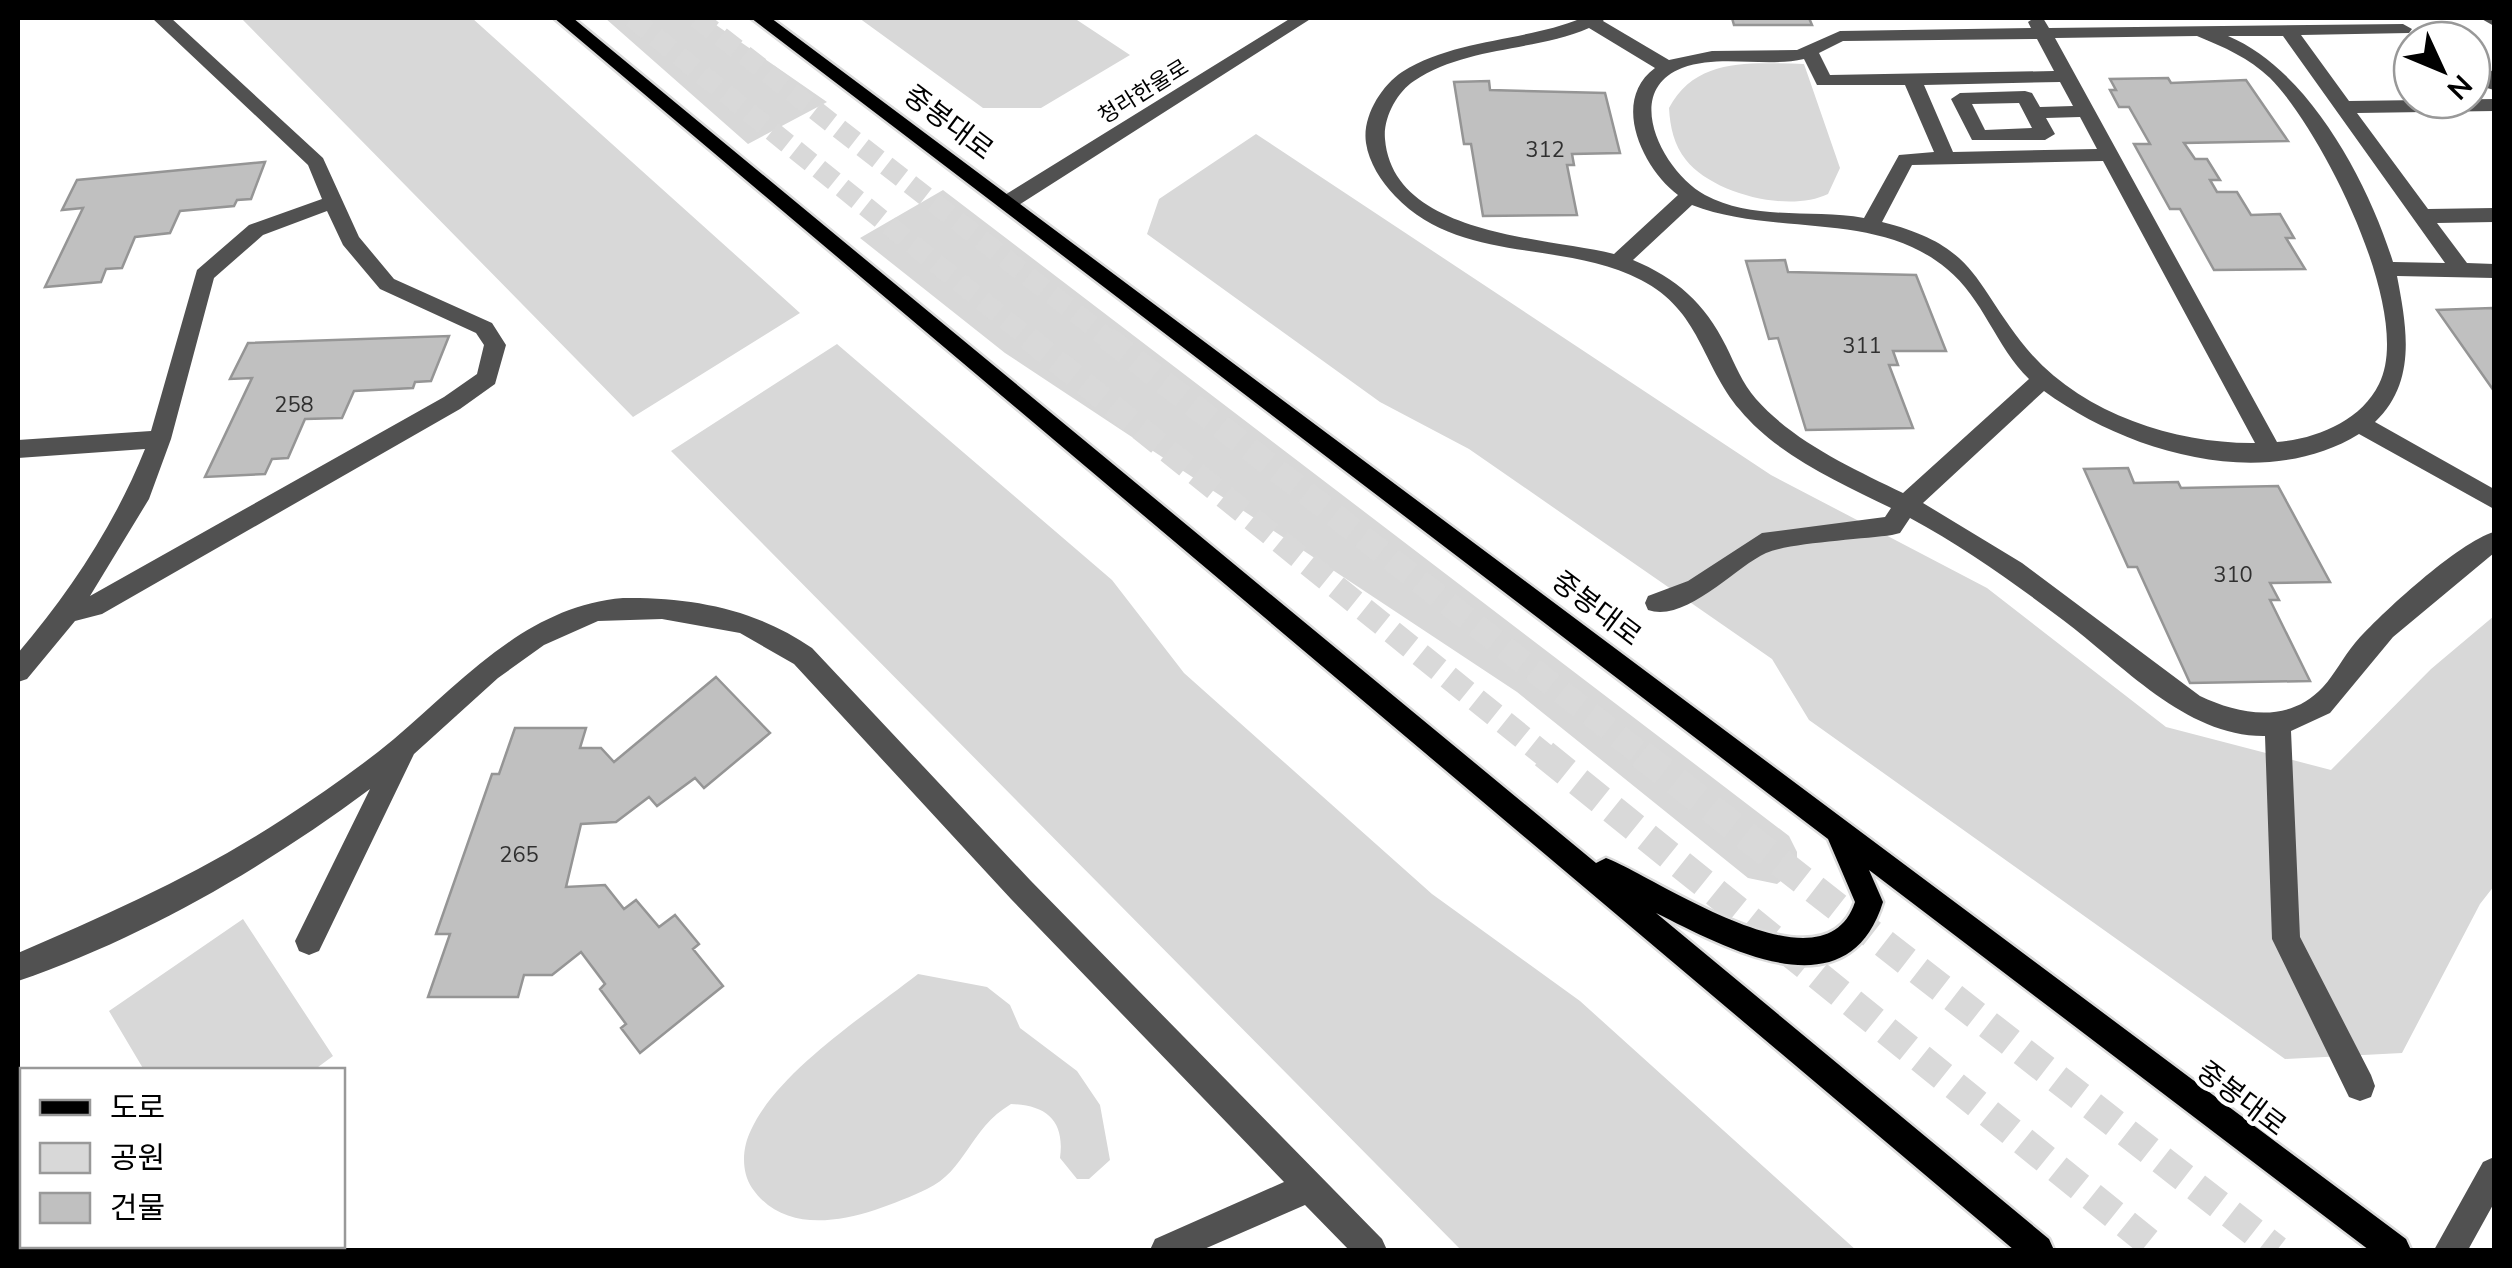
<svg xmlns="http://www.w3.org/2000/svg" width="2512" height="1268" viewBox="0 0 2512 1268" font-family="'Nunito Sans','Noto Sans KR',sans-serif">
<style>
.green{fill:#d8d8d8}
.building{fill:#c0c0c0;stroke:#959595;stroke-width:2.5}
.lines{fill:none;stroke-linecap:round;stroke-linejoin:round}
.major-tunnel-far2{stroke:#d9d9d9;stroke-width:20;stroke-dasharray:20 10;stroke-linecap:butt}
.major-tunnel-far1{stroke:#d9d9d9;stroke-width:24;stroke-dasharray:24 12;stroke-linecap:butt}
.major-tunnel{stroke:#d9d9d9;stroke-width:29;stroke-dasharray:29 15;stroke-linecap:butt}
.major-casing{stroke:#dbdbdb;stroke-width:5}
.minor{fill:#515151;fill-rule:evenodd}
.major{fill:#000;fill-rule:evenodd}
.labels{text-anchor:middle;stroke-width:9;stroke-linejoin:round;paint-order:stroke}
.far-street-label{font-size:22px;fill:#000;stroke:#fff}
.number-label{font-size:22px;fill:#303030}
.street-label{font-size:28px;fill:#000;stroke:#fff}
</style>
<rect width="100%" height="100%" fill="#fff"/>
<path class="green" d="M241 18H472L800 313 633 417Z
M605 18H706L827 102 748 144Z
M859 18H1074L1130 55 1041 108H983Z
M1804 64 1840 168 1828 194C1789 213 1713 194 1686 160 1674 145 1670 127 1669 108 1696 56 1754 63 1804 64Z
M1256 134 1771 475 1987 588 2166 727 2331 770 2431 669 2494 616V886L2480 904 2402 1053 2285 1059 1809 720 1772 659 1469 449 1380 402 1147 234 1159 199Z
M943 190 1789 836 1797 852V868L1777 884 1748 878 1517 692 1005 353 860 238Z
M837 344 1112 580 1184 673 1432 894 1580 1001 1856 1250H1461L671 451Z
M243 919 333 1056 314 1070H144L109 1011Z
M918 974 987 987 1010 1005 1020 1028 1077 1071 1100 1105 1110 1160 1089 1179H1077L1060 1158C1065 1121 1047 1105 1011 1104 969 1129 966 1171 927 1189 875 1213 792 1246 752 1188 741 1171 742 1148 751 1130 778 1071 867 1014 918 974Z"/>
<path class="building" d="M1732 18H1809L1812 25H1734Z
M2168 78 2171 83 2246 80 2288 141 2184 143 2195 159H2207L2220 180H2210L2217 192H2237L2251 215 2280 214 2294 238H2286L2305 269 2214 270 2180 209H2170L2134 144H2150L2129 107H2119L2110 90H2116L2110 79Z
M1489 81 1490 90 1605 93 1620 153 1572 154 1574 165H1567L1577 215 1483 216 1471 144H1464L1454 82Z
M265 162 251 199 237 200 234 206 180 211 170 233 135 237 122 268 106 269 101 282 45 287 83 208 62 210 77 180Z
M1785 260 1788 272 1916 275 1946 351H1893L1898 365H1889L1913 428 1806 430 1778 338 1769 339 1746 261Z
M2492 308 2494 311V391L2437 310Z
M449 336 431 381 415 382 413 388 354 391 342 418 305 419 288 458 272 459 265 474 205 477 252 378 230 379 248 343Z
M2128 468 2134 483 2178 482 2181 488 2278 486 2330 582 2270 583 2279 600H2270L2310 681 2190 683 2137 567H2128L2084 469Z
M716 677 770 733 704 788 695 778 657 806 649 797 616 822 581 824 566 887 605 885 624 909 636 900 659 927 675 915 699 944 693 949 723 986 640 1053 621 1028 626 1024 600 989 605 984 581 952 552 975H524L518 997H428L450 934H436L492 774H499L515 728H586L580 748H601L614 762Z
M18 1198 22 1208V1246H42L44 1250H18Z"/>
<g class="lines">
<path class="major-tunnel-far2" d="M632 18 1031 340
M697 18 1110 340"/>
<path class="major-tunnel-far1" d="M1028 338 1547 757
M1107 338 1645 757"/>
<path class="major-tunnel" d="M1544 754 2158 1250
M1641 754 2277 1250"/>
<defs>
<path id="major" d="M554 18H573L1596 863 1606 858C1658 878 1824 996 1855 902L1828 839 751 18H771L2406 1239 2411 1250H2369L1869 870 1883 902C1848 1015 1728 949 1656 913L2049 1239 2054 1250H2014Z"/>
</defs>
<use href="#major" class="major-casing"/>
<path class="minor" d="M152 18H171L323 158 359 237 394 279 492 323 506 345 495 384 460 409 102 614 75 621 27 679 18 682V653C70 592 115 524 145 449L18 458V440L151 431 197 270 249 225 322 199 308 165ZM327 211 343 245 380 289 476 333 484 345 477 374 444 397 90 596 149 499 171 439 214 278 263 235Z
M1291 18H1312L1014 208H1000V198Z
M1582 18H1605L1603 21 1669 60 1712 51 1797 50 1840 31 2031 28 2028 22 2034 18H2043L2049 28 2403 24 2412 29 2409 33 2301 35 2349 101 2494 99V111L2357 113 2428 209 2494 208V222L2437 223 2467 263 2494 264V278L2397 276C2407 328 2417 382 2375 422L2494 489V509L2359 434C2264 493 2127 452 2044 391L1923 503 2022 563 2200 696C2240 715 2289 724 2323 687 2335 674 2343 657 2355 643 2380 614 2459 542 2494 532V553L2393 637 2330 713 2291 731 2300 937 2371 1075 2375 1086 2371 1097 2360 1101 2349 1097 2272 939 2265 736C2186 737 2122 664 2063 620 2014 583 1964 547 1910 518L1900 533 1892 535C1864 539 1788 543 1766 553 1735 567 1686 623 1648 610L1645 603 1648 596 1688 581 1762 533 1885 517 1891 508C1839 482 1778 456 1740 410 1701 364 1701 311 1641 280 1562 239 1461 265 1395 196 1381 181 1369 163 1366 143 1362 117 1381 86 1402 72 1456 38 1524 42 1582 18ZM1589 28 1655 68C1610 101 1643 169 1678 195L1614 254C1545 237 1393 236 1385 139 1383 118 1397 92 1414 81 1466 46 1533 52 1589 28ZM2197 36C2224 47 2249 58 2270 78 2321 129 2415 313 2379 384 2361 421 2316 439 2277 442L2055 38ZM2228 36H2283L2445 263 2393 262C2368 182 2309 70 2228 36ZM2037 39 2054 71 1830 75 1819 53 1843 41ZM1804 59 1817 85H1905L1934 152 1899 155 1864 218C1812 209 1753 221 1705 195 1665 174 1620 92 1682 68 1721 54 1764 68 1804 59ZM2060 82 2073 106 2040 107 2032 93 2025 91 1960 93 1951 99 1972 140H2045L2055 134 2046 118 2080 117 2097 149 1953 152 1924 85ZM2019 103 2032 128 1985 130 1972 104ZM2103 161 2255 443C2175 444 2080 413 2027 349 1973 283 1978 246 1882 222L1912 165ZM1692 205C1775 237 1877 210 1947 269 1983 298 1996 347 2029 379L1903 493C1852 468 1794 442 1756 399 1742 383 1735 364 1726 346 1705 303 1676 278 1633 260Z
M2480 18H2494V26Z
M2480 61 2494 73V90L2487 88 2472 69 2474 63Z
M623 598C691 597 756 609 812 648L1031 881 1382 1239 1387 1250H1349L1305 1205 1202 1250H1150L1155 1239 1284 1182 1011 899 794 664 740 633 662 619 598 621 544 645 498 678 414 754 319 951 309 955 299 951 295 941 370 789C264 868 143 938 18 981V953C109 914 199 874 283 819 321 794 359 768 394 739 462 681 527 606 623 598Z
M2494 1157V1203L2468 1250H2434L2483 1162Z"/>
<use href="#major" class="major"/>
</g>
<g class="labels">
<g class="far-street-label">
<text transform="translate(1143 91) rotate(-32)" y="8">청라한울로</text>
</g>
<g class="number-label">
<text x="1545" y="157">312</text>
<text x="1862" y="353">311</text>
<text x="294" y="412">258</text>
<text x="2233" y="582">310</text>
<text x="519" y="862">265</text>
</g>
<g class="street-label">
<text transform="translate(949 122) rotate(37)" y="10">중봉대로</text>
<text transform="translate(1597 608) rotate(37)" y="10">중봉대로</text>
<text transform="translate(2242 1098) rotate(37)" y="10">중봉대로</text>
</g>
</g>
<rect width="2512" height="1268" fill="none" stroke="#000000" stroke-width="40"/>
<rect x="20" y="1068" width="325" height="180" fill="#ffffff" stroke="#999999" stroke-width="2.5"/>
<rect x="40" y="1100" width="50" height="15" fill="#000000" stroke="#999999" stroke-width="2.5"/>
<text x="110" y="1118" font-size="30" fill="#000000">도로</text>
<rect x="40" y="1143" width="50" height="30" fill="#d8d8d8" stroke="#999999" stroke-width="2.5"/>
<text x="110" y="1168" font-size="30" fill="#000000">공원</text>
<rect x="40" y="1193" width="50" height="30" fill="#c0c0c0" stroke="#999999" stroke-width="2.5"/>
<text x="110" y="1218" font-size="30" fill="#000000">건물</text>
<g transform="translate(2442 70) rotate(134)"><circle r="48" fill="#ffffff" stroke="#999999" stroke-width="2.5"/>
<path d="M0-8L18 38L0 25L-18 38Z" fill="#000000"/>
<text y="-15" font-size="28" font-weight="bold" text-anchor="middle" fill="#000000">N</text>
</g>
</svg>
